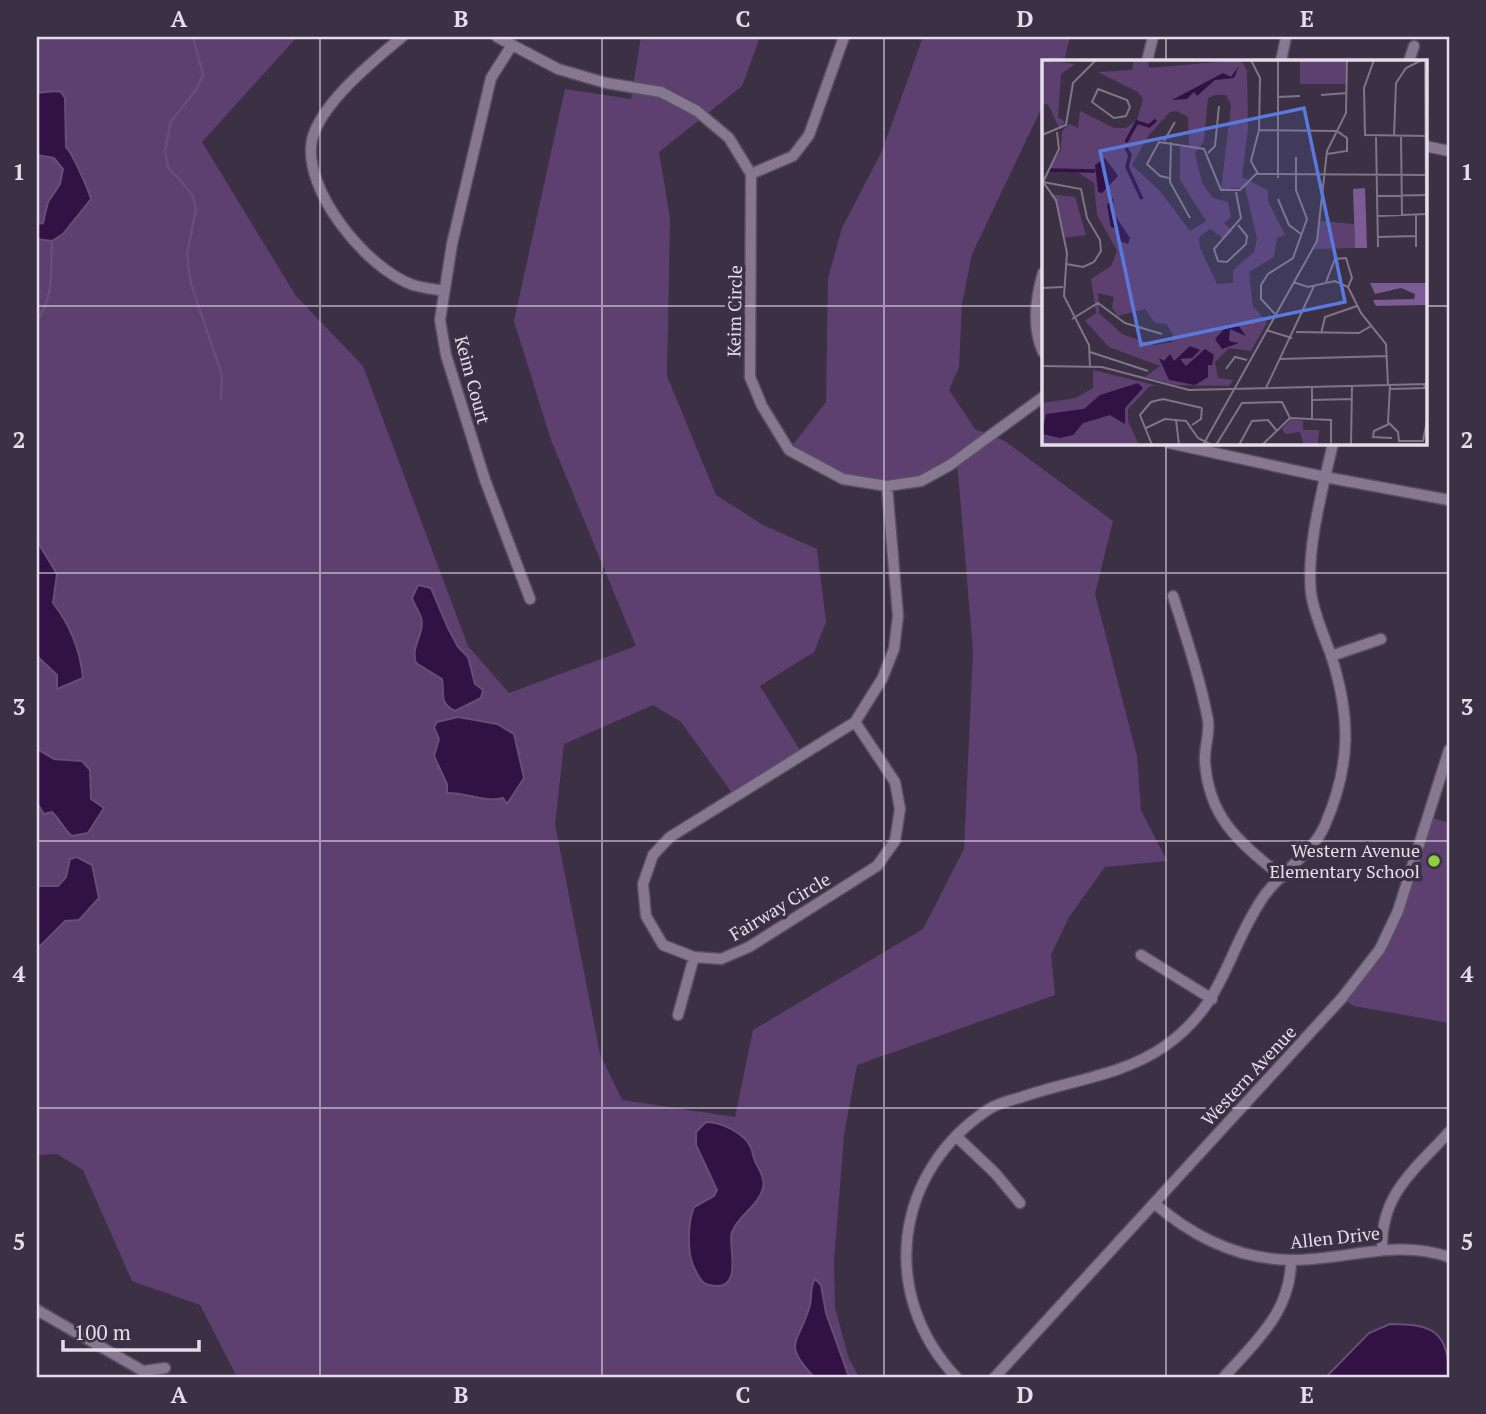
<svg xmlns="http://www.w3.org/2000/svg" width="1486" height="1414" viewBox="0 0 1486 1414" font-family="'PT Serif',serif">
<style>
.green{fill:#5d4070}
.water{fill:#321145;stroke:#674e76;stroke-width:2}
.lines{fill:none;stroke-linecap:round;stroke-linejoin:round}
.stream{stroke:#674e76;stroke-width:2.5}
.street-casing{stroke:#594f60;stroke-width:13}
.street{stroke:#867891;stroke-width:10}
.grid{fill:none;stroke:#e4ddea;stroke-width:2;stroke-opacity:0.55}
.poi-dot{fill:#8fcd41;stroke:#3c3045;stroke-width:2.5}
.labels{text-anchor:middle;stroke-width:7;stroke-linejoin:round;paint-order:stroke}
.street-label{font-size:18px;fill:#e4ddea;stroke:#3c3045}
.poi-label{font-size:18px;fill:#e4ddea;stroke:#3c3045;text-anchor:end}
.inset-river{fill:none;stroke:#321145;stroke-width:3.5}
.inset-road{fill:none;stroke:#7f7587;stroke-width:2}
.view{fill:#5979dd;fill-opacity:0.15;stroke:#5979dd;stroke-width:3.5}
.inset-edge{fill:none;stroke:#e4ddea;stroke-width:3.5}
.neatline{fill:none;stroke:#e4ddea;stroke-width:2.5}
.grid-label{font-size:23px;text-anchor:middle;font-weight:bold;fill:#e4ddea}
</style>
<rect width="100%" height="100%" fill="#3c3045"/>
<path class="green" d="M37 37H297L202 142 296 296 363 366 468 646 509 693 636 646 551 440 514 321 565 89 631 99 641 37H760L742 86 659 152 670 218 667 376 716 495 763 525 817 549 826 622 814 652 760 686 803 755 735 797 681 722 653 705 564 744 555 824 600 1054 622 1100 735 1117 753 1030 923 929 964 849 973 651 957 461C884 501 858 487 789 450L826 402 828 278 842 228 882 151 923 37H1070L1064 61H1043V105L972 254 962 304 959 367 949 390 975 429 1005 441 1113 521 1095 594 1137 756 1141 810 1167 861 1105 867 1069 917 1051 955 1055 995 857 1065 844 1135 834 1261 835 1308 849 1359 859 1377H237L200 1305 132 1281 83 1170 57 1154 37 1155Z
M1433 818 1449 823V1023L1354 1006 1346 1001 1382 953 1406 904Z"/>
<path class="water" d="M55 91 61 92 65 98 66 147C73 154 88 189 91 199L63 234 52 241 37 239V224L43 223 48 202 60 184 63 169 54 158 37 155V93Z
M37 541 57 574 53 603C71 626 80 649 83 678L57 689V675L37 656Z
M418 585 431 588 448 628 458 647 468 657 475 684 483 690 481 698 455 711C438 702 445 695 442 679L416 663C411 648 421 639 422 624 422 613 415 608 412 598Z
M458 717 497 724 514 734 524 778 507 804 503 798C484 803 465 792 447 793V784L434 756 439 739 434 727 437 722Z
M37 749 54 759 82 761 90 770 91 799 104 808 88 833 72 836C63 829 60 819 52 812L44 814 37 803Z
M77 857 92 865 99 898 79 920 65 921 37 949V886H58L66 877 70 859Z
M706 1122C721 1122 745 1133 751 1148 753 1153 753 1158 756 1163 760 1171 765 1179 763 1188 759 1205 738 1216 732 1232 727 1244 746 1294 709 1285 700 1283 697 1273 693 1265 687 1251 688 1221 694 1207L714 1196 717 1190 696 1145V1132Z
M815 1279 821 1285 826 1313 849 1377H814C781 1342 799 1345 810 1305 812 1296 810 1286 815 1279Z
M1390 1324C1432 1324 1449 1331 1449 1377H1326L1369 1333Z"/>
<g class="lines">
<path class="stream" d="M193 37 203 74 196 90 171 121 165 151 168 167 192 194 196 209 187 254 191 284 222 375 221 399
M37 320C55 298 50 268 52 241"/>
<defs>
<path id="street" d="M402 37C374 60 320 104 312 140 302 190 367 269 413 285 423 288 434 289 444 291
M497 37 558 69 606 83 661 92 697 111 729 138 751 174 750 377 762 406 789 450 843 479 887 486 921 481 950 465 1043 397
M512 45 491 78 452 244 440 320 446 355 485 480 530 599
M1147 61 1153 37
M1281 61 1286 37
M1409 61 1414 46
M1425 146 1449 151
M751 174 793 156 809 135 844 37
M1043 273C1036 297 1032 328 1043 352
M1169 443 1325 477 1449 500
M1173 596C1186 637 1200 678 1208 720 1210 734 1204 748 1205 762 1209 820 1241 843 1282 877
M1331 656 1381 639
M855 722 895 782 900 809 895 841 877 866 749 947 721 959 694 957 663 945 646 916 643 884 653 855 670 837 855 722 882 679 894 649 898 616 887 486
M1141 955 1212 999
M678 1015 694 957
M957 1137 995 1173 1020 1203
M1154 1203C1193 1237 1237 1259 1290 1260 1345 1261 1394 1238 1449 1257
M1382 1248C1381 1193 1415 1170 1449 1132
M37 1310 143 1371 165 1368
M956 1377C878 1294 894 1171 989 1109 998 1103 1012 1100 1022 1097 1071 1080 1122 1076 1165 1046 1226 1003 1226 951 1264 896 1281 872 1313 853 1325 825 1351 765 1351 717 1331 655 1324 636 1314 614 1311 593 1306 548 1323 488 1333 443
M995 1377 1342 998 1380 949 1398 911 1449 750
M1224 1377C1256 1341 1291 1312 1291 1260"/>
</defs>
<use href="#street" class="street-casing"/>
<use href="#street" class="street"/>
</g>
<path class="grid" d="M320 37V1377M602 37V1377M884 37V1377M1166 37V61M37 306H1043M1425 306H1449M1166 443V1377M37 573H1449M37 841H1449M37 1108H1449"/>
<circle class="poi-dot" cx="1434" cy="861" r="7"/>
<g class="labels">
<g class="street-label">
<text transform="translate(735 311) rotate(-89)" y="6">Keim Circle</text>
<text transform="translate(472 380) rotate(75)" y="6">Keim Court</text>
<text transform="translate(780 907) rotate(-31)" y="6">Fairway Circle</text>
<text transform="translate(1249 1076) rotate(-47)" y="6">Western Avenue</text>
<text transform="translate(1335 1238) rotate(-6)" y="6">Allen Drive</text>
</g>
<g class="poi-label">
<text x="1420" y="857">Western Avenue<tspan x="1420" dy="21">Elementary School</tspan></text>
</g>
</g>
<g transform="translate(1042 60)">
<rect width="385" height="385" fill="#3c3045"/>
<path d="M0 0 33 4 19 14 16 57 23 62 17 68 6 44H0ZM92 0H106L107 8 199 0 205 10 206 69 200 117 226 130V141L243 175 235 178 232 197 207 212 211 246 225 263 209 291 187 288 173 302 176 318 191 320 187 326 134 325 103 317 118 306 67 287 43 261 54 253 49 219 69 206 75 191 55 155 52 123 37 113 7 109 19 90 20 71 27 64 36 68 38 51 72 68H84L95 60 101 39 96 32 56 12 90 10ZM173 35H184L189 45 179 130 203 127 215 179 212 192 191 210V223L175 224 158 188 157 177 168 169 182 179 190 171 182 163 189 157 186 142 171 138 160 123 153 93 162 81 166 38ZM135 51 146 57 147 86 138 87V120L164 161 148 171 118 131 90 105 107 75 128 52ZM56 233 72 237 70 248 76 256 103 249 113 263 124 264 131 274 130 282 112 285 80 274 57 253ZM258 0H304V24H258ZM7 134 33 137 44 175 21 178 15 144ZM278 161 312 164 313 188 272 189ZM51 310 116 326H108L86 349V361L97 385H0V343L34 338 51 328ZM249 359 261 361V370H277L276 385H262L258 372 243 374 240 369Z" fill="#5d4070" fill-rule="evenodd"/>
<path d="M323 128 325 188H313L311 129ZM328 223H385V245L334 246 331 240 372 239 373 234 359 228 333 234Z" fill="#7d5b95"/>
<path d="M197 6 192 18 173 20 155 36 152 32 145 39 130 40 181 13 189 17ZM63 98 76 116 60 133 56 132 53 105ZM71 138 72 154 88 178 86 184 78 181 75 169 69 167 65 145ZM187 264 196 265 204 276 188 269 187 281 197 283 180 289 173 279ZM148 286 158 290 150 298 138 299 144 306 163 289 172 295 170 305H166V317L153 325 127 320 117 298 122 301 128 294 132 301ZM96 323 101 328 83 348V364L68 355 41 363 31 375 18 378 0 374 4 354 42 349 58 335Z" fill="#321145"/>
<path class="inset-river" d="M84 82 95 62 107 66 114 60M84 88 88 95 85 107 100 139M7 110 53 111"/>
<path class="inset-road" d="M209 0 218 18 217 70 209 101 216 114 385 115M236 0V118M332 0 322 28 323 75 384 76M383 0 384 154M56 29 85 40 88 47 84 56 72 58 50 42ZM279 35 305 33M236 37 258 36M217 70 295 71M15 72 17 89 1 122 14 140 25 193 22 236 47 285 48 306M0 75 24 65 31 23 54 0M352 76 354 23 364 8 380 0M359 76 360 155M334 77 336 187M122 81 133 62M129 82 128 122 148 158M166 93 173 86 177 46M285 94 305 91V78L296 72 300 74M127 118 118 116 105 104 117 82 162 89 179 130H198L215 113M1 122 39 129 45 158 58 180 59 191 52 202 41 207 24 204M194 132 199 158 172 189 176 201 185 202 204 184 205 176 196 165M336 136 385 135M236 139 247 165 259 174M374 155V187M336 156 384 154M336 177 374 176M251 222 266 227 293 221 306 227 319 253 344 284 346 325M284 222 293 199 304 198 310 218 306 227M0 228 21 227M233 254 219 239V225L226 214 251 198 265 159 254 130V97M30 259 56 243 83 263 120 274M224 270 250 278M254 272 317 273 329 266M279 274 283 257 315 246M48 292 106 311M238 299 345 296M0 306 60 307 147 330 385 324M184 309 193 297 205 300M348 325 346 362 356 372 357 381H381L385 361M270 327V360M224 328 272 226M348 329 383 328 382 325M270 340 310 339M248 358 289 360V385M134 360 137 385M347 364 332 371 331 377 350 378M150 365 159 359 160 348M104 368 123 359 144 361 156 378 170 385M110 385 98 355 109 342 121 339 160 348M161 385 275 181 285 91 304 53 305 0M174 385 200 343 240 342 248 358M197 385 210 361 226 360 235 371M220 385 248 358M309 385 310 326"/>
<path class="view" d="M262 48 303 242 99 285 58 91Z"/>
<rect width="385" height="385" class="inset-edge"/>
</g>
<rect width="1486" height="1414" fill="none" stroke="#3c3045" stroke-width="77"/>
<path d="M63 1340v10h136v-10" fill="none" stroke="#e4ddea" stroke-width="3.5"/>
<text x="74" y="1340" font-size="21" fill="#e4ddea" stroke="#3c3045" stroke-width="5" paint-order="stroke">100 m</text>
<rect x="38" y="38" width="1410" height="1338" class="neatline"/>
<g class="grid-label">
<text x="179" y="27">A</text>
<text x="461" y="27">B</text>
<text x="743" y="27">C</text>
<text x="1025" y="27">D</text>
<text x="1307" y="27">E</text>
<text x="19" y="180">1</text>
<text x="1467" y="180">1</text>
<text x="19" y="448">2</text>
<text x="1467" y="448">2</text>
<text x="19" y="715">3</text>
<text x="1467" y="715">3</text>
<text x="19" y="982">4</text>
<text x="1467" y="982">4</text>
<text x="19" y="1250">5</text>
<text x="1467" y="1250">5</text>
<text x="179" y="1403">A</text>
<text x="461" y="1403">B</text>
<text x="743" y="1403">C</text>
<text x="1025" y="1403">D</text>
<text x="1307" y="1403">E</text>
</g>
</svg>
